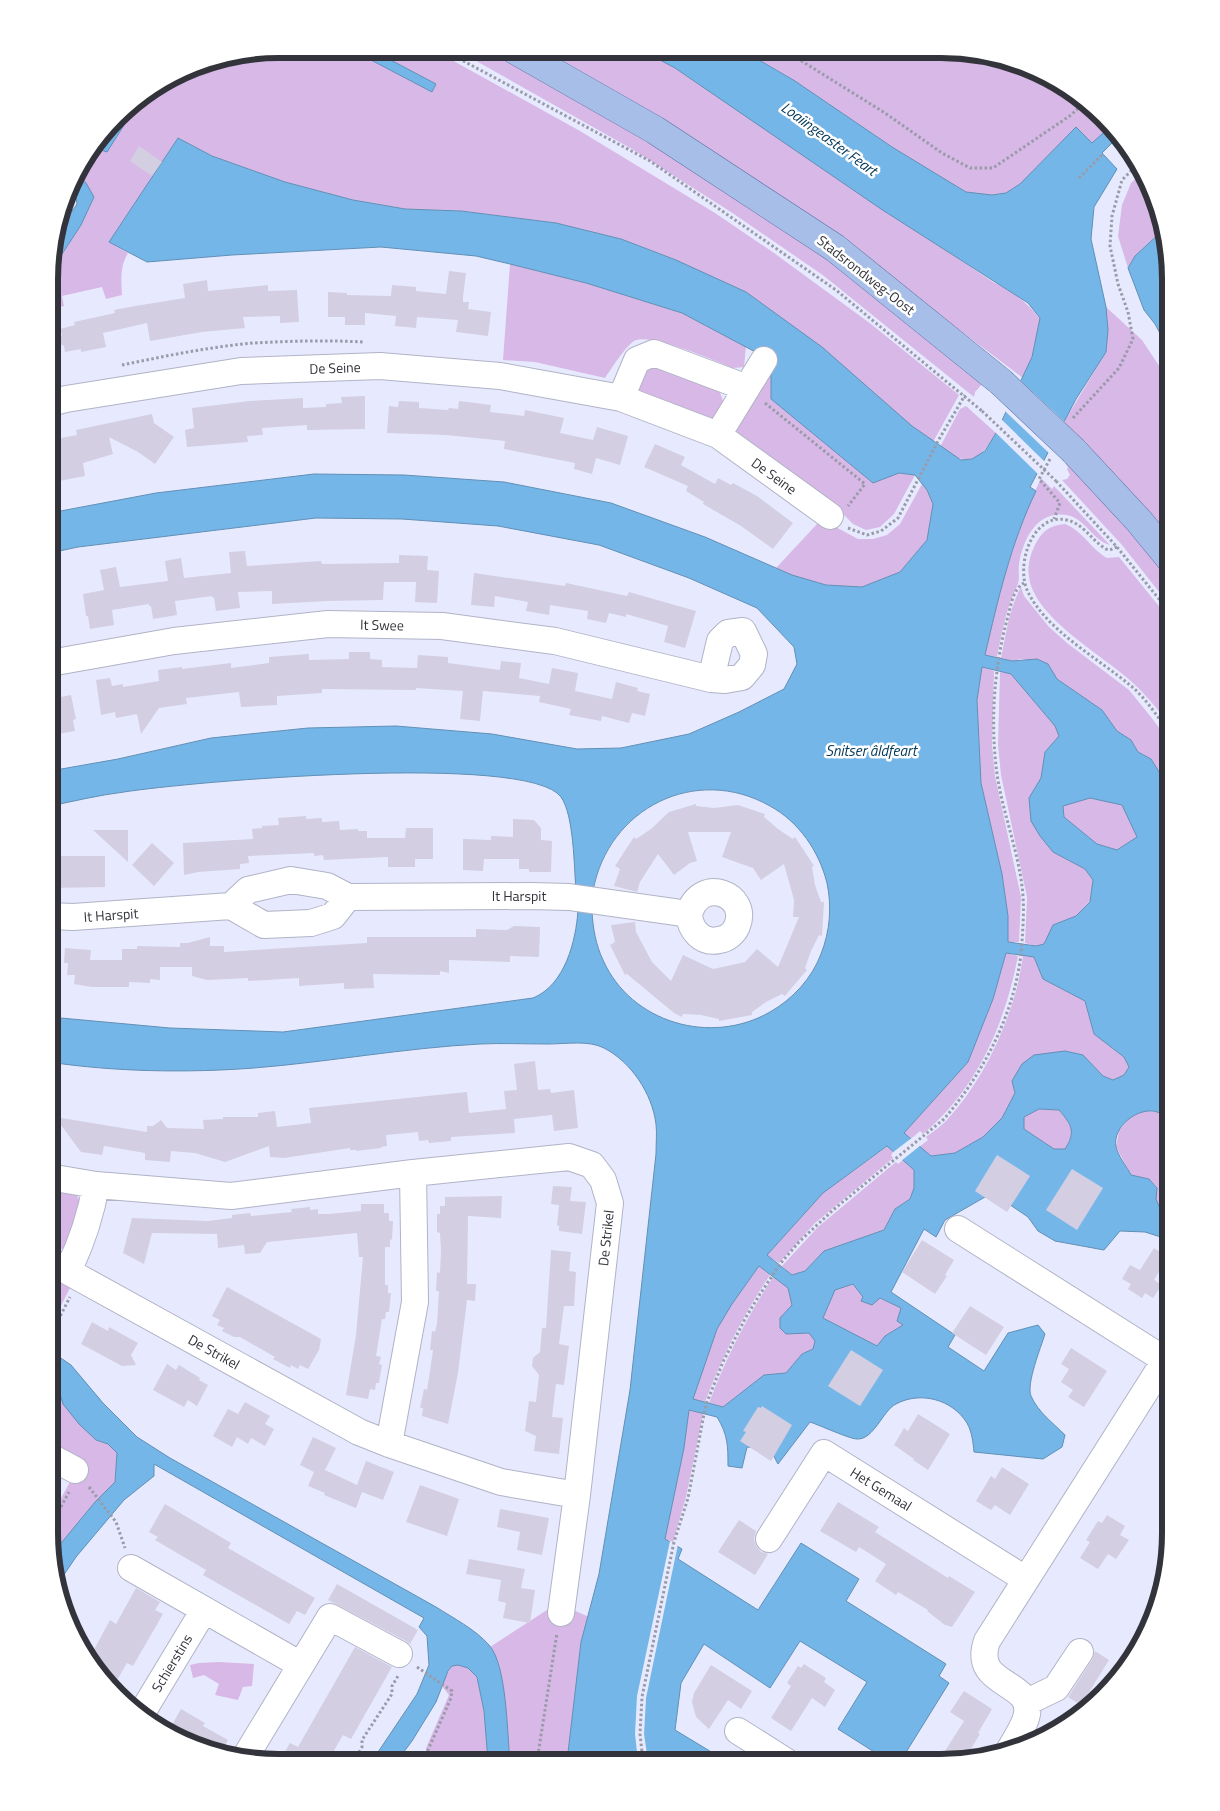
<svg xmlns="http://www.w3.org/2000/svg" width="1220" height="1811" viewBox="0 0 1220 1811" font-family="'Titillium Web',sans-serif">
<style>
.green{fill:#d8b8e6}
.water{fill:#75b6e9;stroke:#618fb5;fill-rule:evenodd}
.pier{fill:#e7eafe}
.building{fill:#d3cee1}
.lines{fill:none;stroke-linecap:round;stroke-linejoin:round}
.minor-casing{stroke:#b1b3c6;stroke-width:28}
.major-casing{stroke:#5872a2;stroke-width:29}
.path{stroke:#999ba9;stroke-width:3;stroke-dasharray:2.5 2.5;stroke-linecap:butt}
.minor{stroke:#fff;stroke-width:26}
.major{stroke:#a7bee8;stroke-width:28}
.major-bridge-casing{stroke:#5872a2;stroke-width:29;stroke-linecap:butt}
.path-bridge{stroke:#999ba9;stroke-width:3;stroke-dasharray:2.5 2.5;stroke-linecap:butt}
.major-bridge{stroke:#a7bee8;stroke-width:28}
.labels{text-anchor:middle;stroke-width:5;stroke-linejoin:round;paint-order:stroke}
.street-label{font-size:14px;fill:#33343b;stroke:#fff}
.water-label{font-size:15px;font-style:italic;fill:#013758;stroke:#fff}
.rim{fill:none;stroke:#33343b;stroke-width:6}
</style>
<rect width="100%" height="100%" fill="#e7eafe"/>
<path class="green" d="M279 49H350L432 92 436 84 370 49H432L580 131 715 213 774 253 871 324 959 395 933 442 676 260 621 239 556 223 461 211 405 209 353 200 285 182 212 156 178 138 109 242 128 253C120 266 121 280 122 295L106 299 102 287 62 296 64 306 51 309V271L81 225 94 197 86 183 76 175 79 164 94 146 95 148 138 103V100L204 61Z
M455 49H492L612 114 813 246 983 383 975 392 974 397 824 276 734 214 632 149Z
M537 50H641L675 68 993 282C1013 292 1026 301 1040 319L1032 357 1023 378 842 241Z
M743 50 972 51 1029 66 1081 96 1111 126 1093 144 1076 128 1020 184 1006 193 992 195 966 192 892 147 795 81Z
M1143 172 1154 190 1162 231 1135 256 1128 268 1118 236 1122 205 1131 183Z
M510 264 586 283 682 313 746 346 744 367 733 368C715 361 650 332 634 341 624 348 612 368 605 378L535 362 503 360Z
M1106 307 1142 340 1171 384V544L1064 422 1106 352 1108 330Z
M649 363 718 387 723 401 721 414 708 422 638 391 640 378Z
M771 367V399L873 483 899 473 915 475 894 514 880 527 866 530 853 524 833 504 735 433 736 418Z
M966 406 996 433C978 463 970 468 940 447L960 409Z
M1066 461 1158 560 1171 577V607L1122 545 1062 480 1067 479 1070 475 1067 469 1068 467 1065 463Z
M1041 478 1052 489 1054 486 1110 545C1093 541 1086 519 1067 515 1037 510 1023 539 1019 564 1018 570 1020 578 1018 583 1017 588 1014 592 1012 597 1005 616 1001 637 997 657L985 655 1000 589 1025 514Z
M922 484 927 490 933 504 927 540 900 572 862 587 826 585 792 575 776 568 818 523 832 525 858 539H873L887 535 900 524Z
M1065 524C1083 531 1091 549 1107 558L1119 557 1171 621V684L1166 676 1161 681 1171 695V727C1158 709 1142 690 1125 676 1098 653 1034 616 1029 577 1027 567 1030 556 1034 547 1041 532 1049 525 1065 524Z
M1021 587 1024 596 1049 627 1067 643 1129 690 1151 717 1171 744V791L1151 759 1138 752 1131 740 1117 731 1102 710 1057 679 1048 664 1021 659 1012 661 1001 658C1006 635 1009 608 1021 587Z
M982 667 994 671 992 745 995 776 1021 897 1019 942H1008V916L1002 874 981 783 977 700Z
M1000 672 1011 674 1055 726 1059 736 1045 752 1041 778 1029 798 1053 852 1085 869 1093 880 1090 901 1076 916 1053 925 1044 944 1036 946 1025 943 1027 897 1001 775 998 745Z
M1090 798 1122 805 1138 837 1117 850 1097 844 1064 817 1063 805Z
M1006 953 1018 956C1005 1024 977 1089 923 1134L920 1131 911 1139 904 1133 968 1062 993 999Z
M1023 956 1034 957 1043 979 1085 1001 1094 1034 1124 1057 1129 1067 1124 1075 1114 1080 1103 1076 1083 1055 1015 1093 1002 1118 983 1137 955 1153 931 1156 919 1147 928 1140 926 1137C933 1132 941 1126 947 1120 980 1084 1003 1037 1016 991 1019 980 1021 968 1023 956Z
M1039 1109 1059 1110C1072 1125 1076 1131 1065 1149H1054L1024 1129V1117Z
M1142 1111 1156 1112 1171 1119V1223H1166L1156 1199 1157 1187 1149 1179 1131 1175 1116 1147 1119 1131 1128 1119Z
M888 1146 894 1152 891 1155 893 1158 815 1223 779 1263 767 1255 823 1193Z
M903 1160 914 1170V1188L910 1199 895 1209 884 1230 824 1251 805 1271 792 1275 782 1266 818 1227 896 1162 898 1164Z
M49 1186 76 1194 81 1203 68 1247 58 1250 49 1248Z
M759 1266 770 1275C743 1315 722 1357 705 1402L693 1399 717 1329 732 1304Z
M49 1277 70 1288 49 1329Z
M773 1277 788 1288 792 1305 780 1318 786 1334 809 1333 815 1341 814 1349 802 1354 786 1373 764 1375 723 1407 709 1403C726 1358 747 1317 773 1277Z
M853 1284 863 1297 862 1301 879 1298 901 1308 903 1325 885 1336 877 1347 823 1319 835 1290Z
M49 1379 58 1387 63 1404 96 1440 108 1444 117 1453 115 1482 95 1502 53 1553 49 1532V1521L80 1463 49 1445Z
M689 1410 703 1414 686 1497 673 1542 665 1539 684 1448Z
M550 1608 571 1609 589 1617 581 1642 567 1761H510L503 1685 490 1647Z
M219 1662 254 1664 252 1686 243 1687 238 1700 215 1695 219 1684 204 1675 193 1678 190 1665 199 1663Z
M458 1665 468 1668 477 1677 484 1711 488 1761H426V1748L449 1695 441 1685 452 1666Z"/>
<path class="water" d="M350 49H370L436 84 432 92Z
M641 50H742L795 81 892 147 966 192 992 195 1006 193 1020 184 1076 127 1092 143 1111 126 1120 135 1102 153 1117 169 1094 207 1091 239 1106 307 1108 330 1106 352 1076 399 1030 487 1036 491C1011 543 998 599 985 655L1012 661 1037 659 1048 664 1057 679 1102 710 1117 731 1131 740 1138 752 1151 759 1171 791V963L1161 974 1162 989 1171 998V1119C1166 1117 1162 1113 1157 1112 1138 1106 1112 1127 1116 1147 1118 1156 1127 1167 1131 1175L1149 1179 1157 1188 1156 1199 1166 1223H1171V1238L1167 1239 1145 1232 1120 1231 1104 1250 1055 1241 1038 1231 1028 1217 1000 1198 985 1197 945 1220 936 1237 924 1229 891 1292 955 1335 948 1347 984 1371 1008 1333 1038 1325 1045 1334C1041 1347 1026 1384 1031 1396 1038 1412 1053 1423 1065 1435L1062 1447 1043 1459 974 1452C973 1442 972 1432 967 1423 952 1399 920 1391 896 1404 883 1410 874 1440 857 1439 850 1439 819 1425 810 1422L778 1464 770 1449 747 1447 742 1468 728 1466C728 1446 728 1435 717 1417L689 1410 684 1448 665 1539 682 1549 678 1559 758 1610 801 1543 859 1579 846 1601 946 1664 939 1676 949 1683 900 1762H890L838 1729 867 1682 800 1641 770 1688 704 1644 681 1683 675 1730 723 1759 721 1762 567 1761 581 1642 599 1574 630 1390 656 1154C656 1144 657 1133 656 1124 652 1093 631 1062 604 1048 589 1040 565 1044 548 1044 525 1044 502 1043 480 1044 404 1048 329 1062 254 1068 188 1073 115 1072 49 1062L50 1017 170 1028 283 1032 533 998C565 985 576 941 578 910L592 912C593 929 596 945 603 960 631 1023 711 1046 770 1012 793 999 812 978 821 954 830 931 832 907 827 883 819 851 799 822 770 806 696 764 608 808 593 891L576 890C574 867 574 815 561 797 528 752 187 782 124 792 99 795 75 801 50 806V771L118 759 211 738 308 728 396 726 492 734 577 749 621 748 689 734 739 712 784 689 797 664 794 647 757 608 689 578 599 545 498 526 402 519 316 518 78 547 50 553V513L156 493 314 474 404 475 504 482 611 503 705 537 792 575 826 585 862 587 900 572 927 540 933 504 927 490 915 475 899 473 873 483 771 399V367L761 355 682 313 586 283 510 264 476 256 381 247 232 255 147 262 109 242 178 138 212 156 285 182 353 200 405 209 461 211 556 223 621 239 676 260 746 292 822 347 912 426 961 460 972 459 985 451 996 433 1032 357 1040 318 1028 303 881 209 675 68ZM982 667 1011 674 1055 726 1059 736 1045 752 1041 778 1029 798 1031 821 1040 836 1053 852 1085 869 1093 880 1090 902 1076 916 1053 925 1044 944 1036 946 1008 942V916L1002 874 981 783 977 700ZM1090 798 1122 805 1137 837 1117 850 1097 844 1064 817 1063 806ZM1006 953 1034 957 1043 979 1085 1001 1094 1034 1124 1057 1129 1067 1124 1075 1113 1080 1103 1076 1083 1055 1065 1051 1034 1055 1022 1064 1012 1081 1015 1093 1002 1118 983 1137 955 1153 931 1156 904 1133 968 1062 993 999ZM1039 1109 1059 1110C1072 1125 1076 1132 1065 1149H1054L1024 1129V1117ZM887 1146 914 1170V1188L910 1199 895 1209 884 1230 824 1251 805 1271 792 1275 767 1255 823 1193ZM759 1266 788 1288 792 1305 780 1318V1328L786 1334 809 1333 815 1341 813 1349 802 1354 786 1373 764 1375 723 1407 693 1399 717 1329 732 1304ZM853 1284 863 1297 861 1301 872 1305 880 1298 901 1308 897 1321 903 1325 885 1336 877 1346 823 1318 835 1290Z
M138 100V103L107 152 95 148 94 146 127 106Z
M76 175 86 183 94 197 81 225 51 271V248L53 240 77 204 76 197 70 191Z
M1162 231 1171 279V354L1155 324 1144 310 1128 268 1135 256Z
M49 1350 71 1365 103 1403 137 1437 170 1458 436 1607C453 1618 475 1629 489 1645 507 1665 507 1733 510 1761H488L484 1711 477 1677 468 1668 458 1665 452 1666 448 1671 436 1702 412 1741 397 1761H372L417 1694 429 1665 427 1636 419 1627 424 1618 154 1464V1476L124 1500 76 1557 59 1582 53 1553 95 1502 115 1482 117 1453 108 1444 96 1440 79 1424 63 1404 58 1387 49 1379Z"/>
<path class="pier" d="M1019 379 1066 423 1050 454 1004 410Z
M1000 418 1046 463 1039 475 994 431Z
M913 1137 921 1145 901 1161 892 1153Z
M670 1541 678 1544 646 1698 644 1734 648 1761H638L635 1734 637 1696Z"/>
<path class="building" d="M139 146 162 162 152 176 130 161Z
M449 271 466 273 463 297V302H469L468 309 491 312 488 336 456 332 458 320 417 317 416 328 395 326 396 316 365 313V325H345V317H328V292L347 293V295L391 296 392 285 416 287V291L446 294Z
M207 280 208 291 268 285V291L297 290 299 322 280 323V316L243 317 245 328 202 332 150 341 147 323 103 333 106 347 81 352V349L65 352 64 346 57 342 62 335 60 329 75 325 74 322 115 313 114 310 135 306 185 298 183 284Z
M365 396V429L307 430V425L262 428 263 435 247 436 248 442 187 447 185 430 194 428 192 408 250 401 303 398V408L326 407V404L342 403 341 397Z
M399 401 419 402V408L448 410 449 408 458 409 459 401 491 405 490 412 524 416 525 410 564 418 560 433 593 440 597 427 628 436 620 465 596 458 592 474 574 469 575 463 504 449 505 441 446 435 387 433 389 406 398 407Z
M152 414 154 423 174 437 155 464 138 452 109 437 113 454 83 463 85 476 54 482 50 468V440L77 435 76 430Z
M655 444 685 457 681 465 715 484 718 478 731 485 733 483 757 496 793 523 773 549 741 526 703 504 704 502 686 491 688 486 644 467Z
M245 551 247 566 321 561 322 564 399 563V555L428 556 427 570 439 571 437 603 415 602 416 582H384L383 600 327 601 272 604V591L238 592 240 608 216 611 214 597 212 598V596L175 601 177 615 153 619 151 606H149V604L112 610 114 625 90 629 88 616H86L83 594 104 590 100 570 116 567 120 587 168 581 165 561 181 558 184 578 231 573 229 552Z
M474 573 565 586 566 583 627 596 629 592 696 611 685 648 664 642 668 626 626 614V617L609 613 606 623 587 619 588 611 550 605 549 615 526 611 528 602 495 596 494 607 471 605Z
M349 652H370V659L382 660V667L417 668 418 655 448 657V663L500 670 501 661 521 663 519 678 549 684 552 668 578 673 575 691 612 699 616 682 638 688 637 691 650 694 645 716 632 713 629 723 602 716 601 721 569 715 571 709 539 702 540 696 483 691 480 721 460 719 463 691 416 688V690L322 689V693L277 696V705L241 707 239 692 186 698 187 704 159 708 141 734 137 714 116 718 115 712 101 715 96 680 110 678 112 686 123 684V687L159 681 158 670 182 667V669L231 663V668L269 663V657L309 654V660L349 659Z
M71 695 76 719 73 720 75 731 52 735 50 724V699Z
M696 804V806L714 808 738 805 765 814 764 817 778 829 793 839 795 837 799 843 814 866 812 867 815 885 821 902H824L822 936 819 935 811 951 805 968 807 970 789 991 785 996 782 994 766 1002 752 1012V1015L719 1021V1019L701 1015 683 1014 682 1017 674 1013 627 974 625 975 610 945 615 942 611 925 635 922 636 932 652 962 671 981 683 955 713 969 745 962 757 949 778 967 799 917H793L794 900 784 864 761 880 753 868 722 857 731 832H688L697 861 690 863 674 875 658 854 640 882 637 892 614 886 620 869 615 866 634 837 636 839 651 829 669 812Z
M306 816V819L322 818V822L339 821 340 830 358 829V831H367V838H405L406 828H433V859H415V867H388V857L324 860 323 855 314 856V853L248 856 249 863 240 864V869L198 872 184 875 183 843 253 839 252 829 262 828V826L279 825 278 818Z
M513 819 534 820 541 828V840L552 841 551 872H529V869H519V859H484L483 871 463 870V839L491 840V836L513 837Z
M93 830H128V862Z
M152 843 174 863 154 886 132 865Z
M51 856H105V887L50 888Z
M514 926 540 927 539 957 510 956V962L449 960V973L440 971V975L373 974 374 988 344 989V983L299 986V978L248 981V978L207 980 192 976V967H160V980L150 979V983L129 982V987H91L74 984 75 975H67L68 963H64L65 948 91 950 90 960H122V949H137V946L180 947V943H188L210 937V946H224V952L367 943V937H476V929L507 930Z
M535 1061 538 1090 550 1089 551 1093 574 1090 578 1128 554 1131 552 1115 514 1119 515 1133 451 1137V1141L429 1143 428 1140 419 1141 418 1132 386 1135 387 1146 381 1147V1148L356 1151V1150H350V1148L284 1158 270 1157 269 1146 225 1162 195 1153 171 1151 170 1162 145 1160V1153L104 1146 102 1155 81 1152 55 1117 147 1132V1126H153L161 1120 167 1128 204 1129 203 1120 223 1119V1117H258V1113L275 1111 277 1127 311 1123 309 1108 467 1092 469 1113 506 1109 504 1091 517 1090 514 1064Z
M997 1155 1030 1176 1007 1212 975 1191Z
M1072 1169 1103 1188 1077 1230 1046 1210Z
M553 1186 572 1187 570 1201 586 1202 582 1234 559 1231V1226L557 1225 559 1205 551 1204Z
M502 1196 501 1218 468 1216 467 1284H476L475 1301 467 1300 458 1373 448 1424 422 1416 423 1408H420L424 1389 427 1390 430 1371 433 1350H430L432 1331 435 1332 437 1324 439 1291H436L437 1272 440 1273 441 1250 440 1233 437 1232V1214H440V1206H445V1197Z
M361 1204H384V1213H389V1221H393L392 1240 390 1239V1247H385V1285H388V1293H391L389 1312H386L385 1319H382L376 1356 381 1357 379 1364 382 1365 379 1383H376L375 1390 370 1389 368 1399 346 1395 356 1335 363 1257H359L357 1233 267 1242 260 1253 245 1254 244 1245 218 1248 217 1234 152 1233 144 1264 123 1253 132 1218 208 1221 232 1218V1215L250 1213 251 1216 292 1212 291 1209 310 1207V1210L318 1209V1214H328L361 1211Z
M922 1240 954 1260 945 1275 947 1276 935 1294 902 1272Z
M1154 1248 1168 1257 1154 1280 1162 1285 1153 1298 1145 1293 1142 1298 1128 1289 1131 1284 1122 1279 1130 1265 1140 1270Z
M551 1250 571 1252 569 1271 576 1272 574 1306H564L559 1344 569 1346 564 1385 556 1384 552 1417 563 1418 559 1454 534 1451 536 1436 525 1431 529 1401 536 1402 539 1375 532 1366 533 1358 540 1352 542 1328H546Z
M227 1287 321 1339 319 1350 308 1369 300 1365 298 1369 291 1365 290 1368 273 1359 275 1357 240 1337H234L222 1331 224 1328 217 1325 220 1320 212 1316Z
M970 1306 1004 1327 986 1355 952 1333Z
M92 1322 108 1331 109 1327 138 1343 131 1355 136 1365 122 1366 81 1344Z
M1071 1348 1107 1371 1084 1407 1068 1397 1073 1390 1061 1382 1069 1369 1061 1364Z
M851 1350 883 1370 860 1406 828 1386Z
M167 1364 176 1370 179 1365 200 1378 199 1380 208 1385 197 1406 188 1400 184 1407 153 1390Z
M245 1402 270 1416 265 1424 274 1429 265 1446 251 1438 248 1444 237 1437 232 1447 213 1436 228 1409 238 1414Z
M762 1406 792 1425 771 1461 740 1441 746 1432 743 1431 758 1407 761 1408Z
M918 1414 950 1434 928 1470 913 1460 914 1459 894 1445 904 1428 908 1431Z
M313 1437 336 1448 325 1470 357 1485 366 1461 394 1472 383 1500 362 1492 356 1508 324 1495 325 1493 308 1486 314 1472 300 1465Z
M1002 1467 1029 1484 1010 1515 995 1505 991 1510 976 1501 991 1476 995 1479Z
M420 1485 459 1499 447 1536 406 1522Z
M838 1502 879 1527 875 1532 948 1578 949 1576 975 1592 952 1627 945 1625 927 1611 928 1610 898 1592 896 1595 875 1581 886 1564 859 1547 856 1552 820 1531Z
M165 1504 231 1543 228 1548 315 1598 305 1615 297 1611 289 1624 203 1575 206 1570 155 1540 158 1537 149 1532Z
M500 1509 549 1518 542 1555 517 1550 520 1532 497 1527Z
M1107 1515 1125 1526 1120 1535 1129 1540 1116 1559 1108 1554 1098 1569 1080 1558 1090 1542 1086 1540 1098 1521 1102 1523Z
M739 1520 756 1531 754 1539 756 1546 761 1552 768 1554 755 1575 718 1552Z
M469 1559 525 1569 521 1588 535 1590 530 1623 503 1618 506 1603 498 1601 501 1580 466 1574Z
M337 1584 418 1630 410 1644 406 1641 328 1600Z
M136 1588 160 1602 155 1610 163 1614 133 1666 127 1663 112 1689 96 1673 90 1661V1657L110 1620 116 1624Z
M355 1647 392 1667 351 1739 343 1735 328 1761 280 1760 290 1743 298 1747Z
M1095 1651 1109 1660 1081 1705 1068 1697 1092 1660Z
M804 1664 826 1678 824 1682 835 1690 825 1707 812 1698 791 1731 771 1718 791 1686 787 1683 798 1666 801 1668Z
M711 1665 752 1691 741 1709 728 1700 709 1729 696 1717 692 1702 694 1693Z
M964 1691 992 1709 978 1733 980 1734 966 1757 938 1762 964 1721 950 1712Z
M181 1709 205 1723 203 1726 228 1740 221 1753 191 1745 168 1732Z"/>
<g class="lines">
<defs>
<path id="minor" d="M621 398 637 360 654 353 747 388
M51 403 66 399 241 371 380 366 500 376 621 398 718 435 830 516
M718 435 764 360
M50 663 174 641 328 624 442 626 555 641 711 679 725 680 742 677 752 665 754 654 743 631 728 633 720 641 711 679
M231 906 248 890 291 880 327 886 348 897 531 896 569 897 689 914C690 930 702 944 719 940 727 939 734 933 737 926 750 894 700 875 689 914
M50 916 73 917 231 906 264 925 311 923 333 916 348 897
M958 1229 1165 1360
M49 1261 359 1432 389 1444 501 1482 577 1495 610 1203 603 1180 592 1165 569 1157 413 1173 231 1196 96 1185 49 1177
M68 1271C81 1244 91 1215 96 1185
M389 1444 415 1302 413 1173
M49 1456 75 1470
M769 1539 824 1453 1025 1579
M131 1568 301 1665
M561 1613 577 1495
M1027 1702 1056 1688 1080 1652
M140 1716 204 1610
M738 1731 787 1762
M1010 1749C1016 1738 1025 1726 1027 1714 1033 1680 971 1687 987 1641L1171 1351
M244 1759 330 1617 399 1654"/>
<path id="major" d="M513 49 655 130 835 248 1001 382
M1074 451 1139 521 1171 560"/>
</defs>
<use href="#minor" class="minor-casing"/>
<use href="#major" class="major-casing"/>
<path class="path" d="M441 49 650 161 836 290 982 411
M784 50 885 113 942 153 970 168H993L1071 115 1086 101
M1079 178 1102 155
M122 365C165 356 209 347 253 343 290 341 327 340 363 342
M765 403 865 484 848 506
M1073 418 1119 368 1133 339 1128 312 1118 284 1110 246 1112 216 1122 180 1138 164
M1050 459 1039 479 1060 503 1054 519
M1056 481 1117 547 1171 614
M848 528 867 535 881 531 898 518 938 441 965 395
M1117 547 1110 550 1106 549C1092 541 1084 524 1067 520 1032 512 1015 566 1028 592 1047 631 1098 658 1131 686 1147 699 1159 719 1171 736
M49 1338 70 1297
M89 1487 116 1522 125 1548
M49 1529 69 1492
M417 1667 452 1691 451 1698 428 1750V1761
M354 1761 362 1747V1740L392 1694V1686L398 1676
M537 1761 557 1633
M643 1761 640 1734 642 1697 674 1542 688 1498 704 1414 707 1402 723 1362 746 1317 760 1294 780 1264 799 1242 833 1210 944 1119C986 1070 1018 1007 1022 942 1023 927 1024 911 1023 896 1020 855 1003 815 997 774 990 722 994 667 1008 616 1011 605 1013 589 1024 583"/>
<use href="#minor" class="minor"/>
<use href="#major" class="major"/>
<defs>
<path id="major-bridge" d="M1001 382 1074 451"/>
</defs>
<use href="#major-bridge" class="major-bridge-casing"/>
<path class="path-bridge" d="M982 411 1056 481"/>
<use href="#major-bridge" class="major-bridge"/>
</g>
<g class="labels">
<g class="street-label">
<text transform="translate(866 275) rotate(38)" y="5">Stadsrondweg-Oost</text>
<text transform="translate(335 368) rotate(-2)" y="5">De Seine</text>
<text transform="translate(774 476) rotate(36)" y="5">De Seine</text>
<text transform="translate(382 625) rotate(1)" y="5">It Swee</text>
<text x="519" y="901">It Harspit</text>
<text transform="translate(111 915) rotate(-4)" y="5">It Harspit</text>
<text transform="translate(606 1238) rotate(-84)" y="5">De Strikel</text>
<text transform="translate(214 1352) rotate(29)" y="5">De Strikel</text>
<text transform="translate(881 1489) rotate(32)" y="5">Het Gemaal</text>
<text transform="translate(172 1663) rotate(-59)" y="5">Schierstins</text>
</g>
<g class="water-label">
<text transform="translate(829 139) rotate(36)" y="5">Loaiïngeaster Feart</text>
<text x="871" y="756">Snitser âldfeart</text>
</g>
</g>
<path d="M0 0H1220V1811H0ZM279 58H941A221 221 0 0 1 1162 279V1533A221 221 0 0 1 941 1754H279A221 221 0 0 1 58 1533V279A221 221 0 0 1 279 58Z" fill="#fff" fill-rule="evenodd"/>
<path class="rim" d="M279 58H941A221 221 0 0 1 1162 279V1533A221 221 0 0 1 941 1754H279A221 221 0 0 1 58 1533V279A221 221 0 0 1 279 58Z"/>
</svg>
